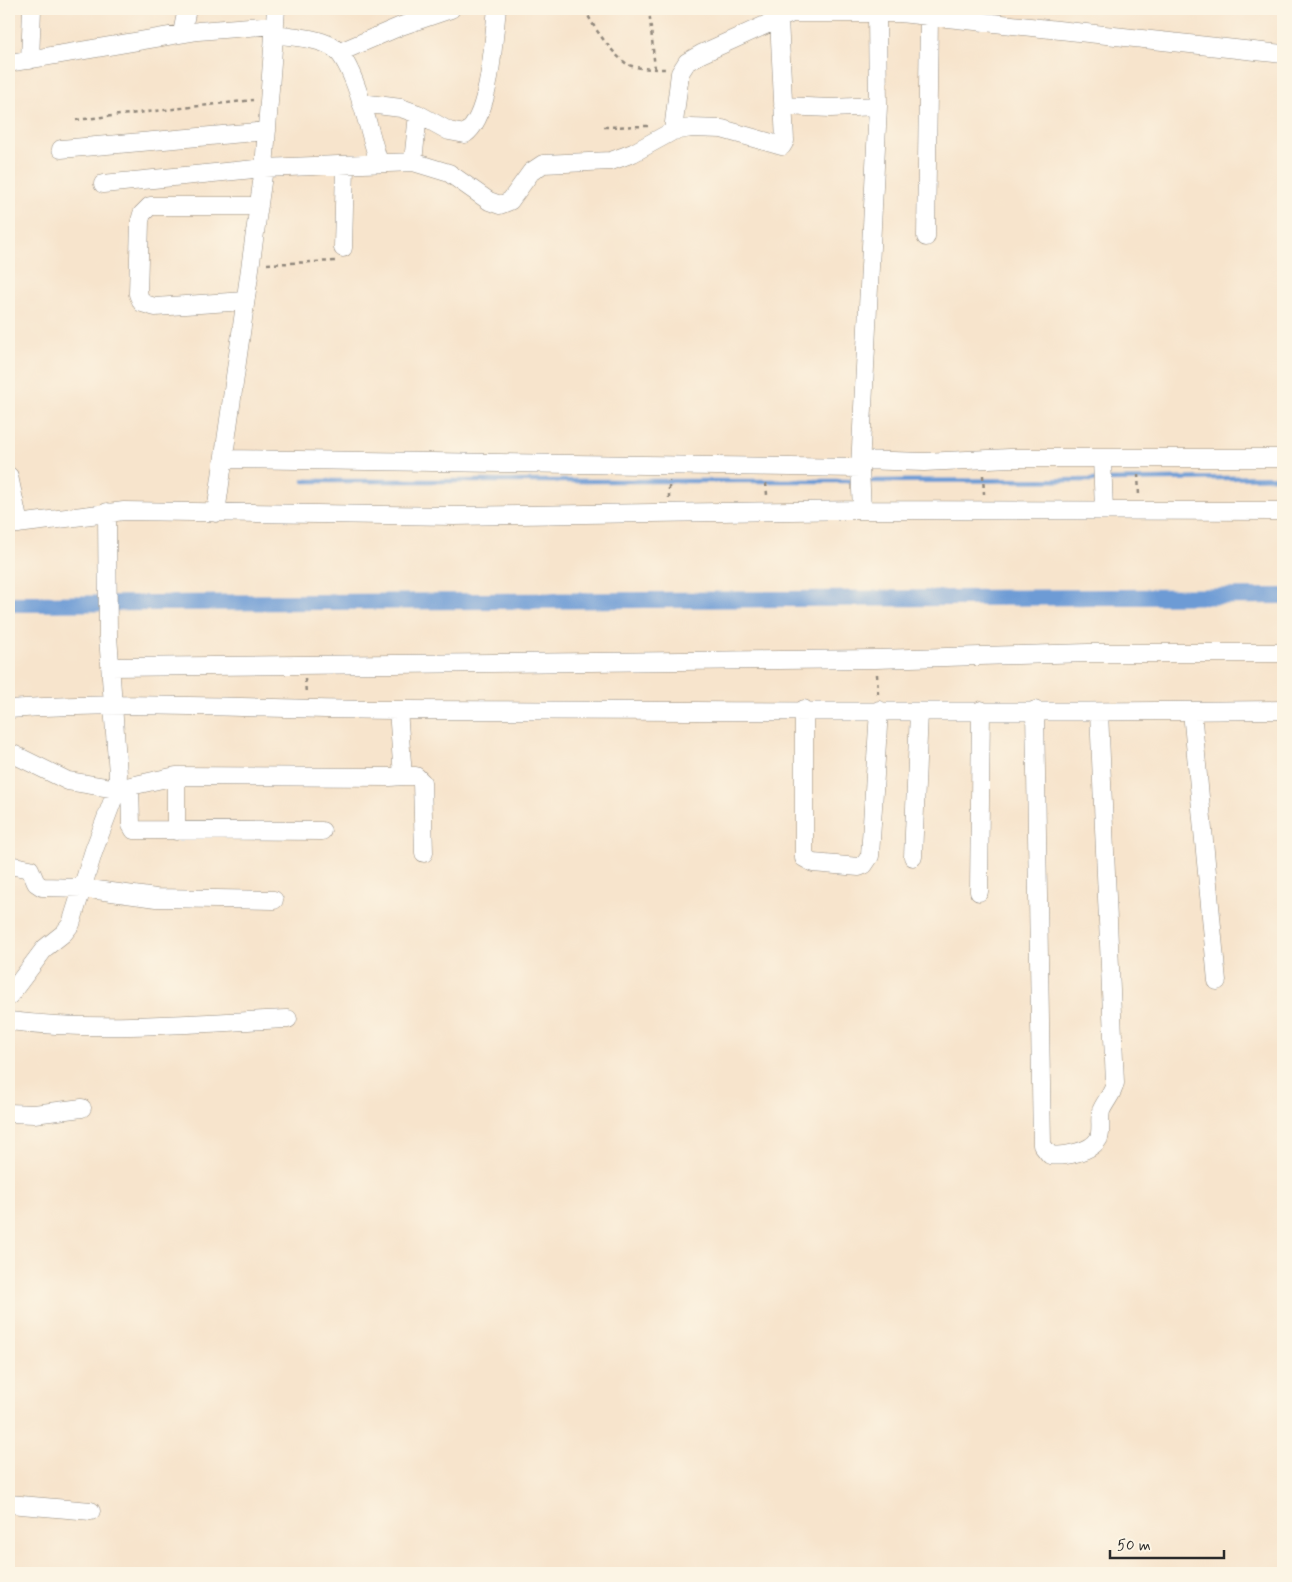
<svg xmlns="http://www.w3.org/2000/svg" width="1292" height="1582" viewBox="0 0 1292 1582" font-family="Mynerve,sans-serif">
<style>
.lines{fill:none;stroke-linecap:round;stroke-linejoin:round}
.stream{stroke:#6d9bd5;stroke-width:4.5}
.canal{stroke:#6d9bd5;stroke-width:16}
.minor-casing{stroke:#91887c;stroke-width:19}
.path{stroke:#91887c;stroke-width:2.5;stroke-dasharray:4 4;stroke-linecap:butt}
.minor{stroke:#fff;stroke-width:18}
</style>
<rect width="100%" height="100%" fill="#fcf5e5"/>
<filter id="ink" filterUnits="userSpaceOnUse"><feTurbulence type="fractalNoise" baseFrequency=".02" numOctaves="2"/><feDisplacementMap in="SourceGraphic" scale="10" xChannelSelector="R" yChannelSelector="G"/><feConvolveMatrix kernelMatrix="1 2 1 2 8 2 1 2 1" color-interpolation-filters="sRGB"/></filter>
<filter id="wash" filterUnits="userSpaceOnUse"><feTurbulence type="fractalNoise" baseFrequency=".0096" numOctaves="4" result="noise"/><feDisplacementMap in="SourceGraphic" scale="20" xChannelSelector="R" yChannelSelector="G"/><feGaussianBlur stdDeviation="1.12" result="paint"/><feColorMatrix in="noise" values="0 0 0 0 0 0 0 0 0 0 0 0 0 0 0 0 0 1.4 0 .05"/><feComposite in="paint" operator="in"/></filter>
<g filter="url(#wash)">
<rect width="100%" height="100%" fill="#f7e4cc"/>
<g class="lines">
<path class="stream" d="M1107 480 1283 477
M304 481H857
M865 481 1099 480"/>
<path class="canal" d="M9 604C434 599 858 601 1283 596"/>
</g>
</g>
<g filter="url(#ink)">
<g class="lines">
<defs>
<path id="minor" d="M182 33 187 9
M274 34C292 37 314 37 331 46 355 59 369 134 379 162
M340 52 401 26 451 9
M30 60 32 9
M9 63 198 31 275 25
M361 103 401 108 418 114
M783 106 831 108 878 106
M673 131 680 73 687 62 701 54 792 13H900L1283 54
M61 149 267 131
M413 162 418 114 449 131 465 134C491 116 493 39 497 9
M103 184 264 168 413 162 449 173 489 201 500 205 510 201 531 172 543 164 611 161 633 153 673 131 691 128 722 129 782 146 785 141 779 19
M926 237 929 16
M343 248 345 165
M245 301 155 307 142 303 138 294 140 221 142 214 150 206H259
M1102 458 1104 510
M224 459 860 468 878 106 877 14
M861 460 924 462 1010 458H1283
M860 468 862 510
M9 476 19 524
M216 513 264 168 276 9
M9 525 124 511 454 516 862 510 1283 511
M110 667 876 659 1088 653H1283
M9 709C139 700 269 710 399 710 694 710 989 714 1283 710
M804 709V858L813 863 859 867 864 865 870 856 879 710
M1035 710 1042 1145 1050 1155C1064 1157 1092 1152 1099 1138 1102 1129 1099 1119 1101 1111 1105 1101 1113 1094 1115 1083L1099 712
M1192 711 1217 981
M9 752 68 781 117 789 176 776 390 777 403 776 398 710
M403 776H416L422 782 424 853
M130 786 131 825 134 830 322 831
M176 831V776
M913 857 919 712
M9 865 30 869 36 883 42 887 82 888 156 898 274 900
M979 892 981 710
M9 996 45 948 64 933 71 924 94 850 117 789 118 774 108 636 107 512
M9 1021C102 1032 195 1023 288 1019
M9 1113 34 1114 82 1108
M9 1504 91 1511"/>
</defs>
<use href="#minor" class="minor-casing"/>
<path class="path" d="M586 9C588 22 617 60 629 65 639 69 654 69 665 69
M649 9 655 69
M76 120 253 100
M604 127 648 126
M267 264 336 261
M1138 474 1139 496
M983 475 984 494
M766 483 767 495
M669 498V481
M877 674 878 694
M305 679 306 694"/>
<use href="#minor" class="minor"/>
</g>
</g>
<rect width="1292" height="1582" fill="none" stroke="#fcf5e5" stroke-width="30"/>
<path d="M1110 1550v8h114v-8" fill="none" stroke="#2b2b2b" stroke-width="2.5"/>
<text x="1117" y="1550" font-size="15" fill="#2b2b2b" stroke="#fcf5e5" stroke-width="4" paint-order="stroke">50 m</text>
</svg>
